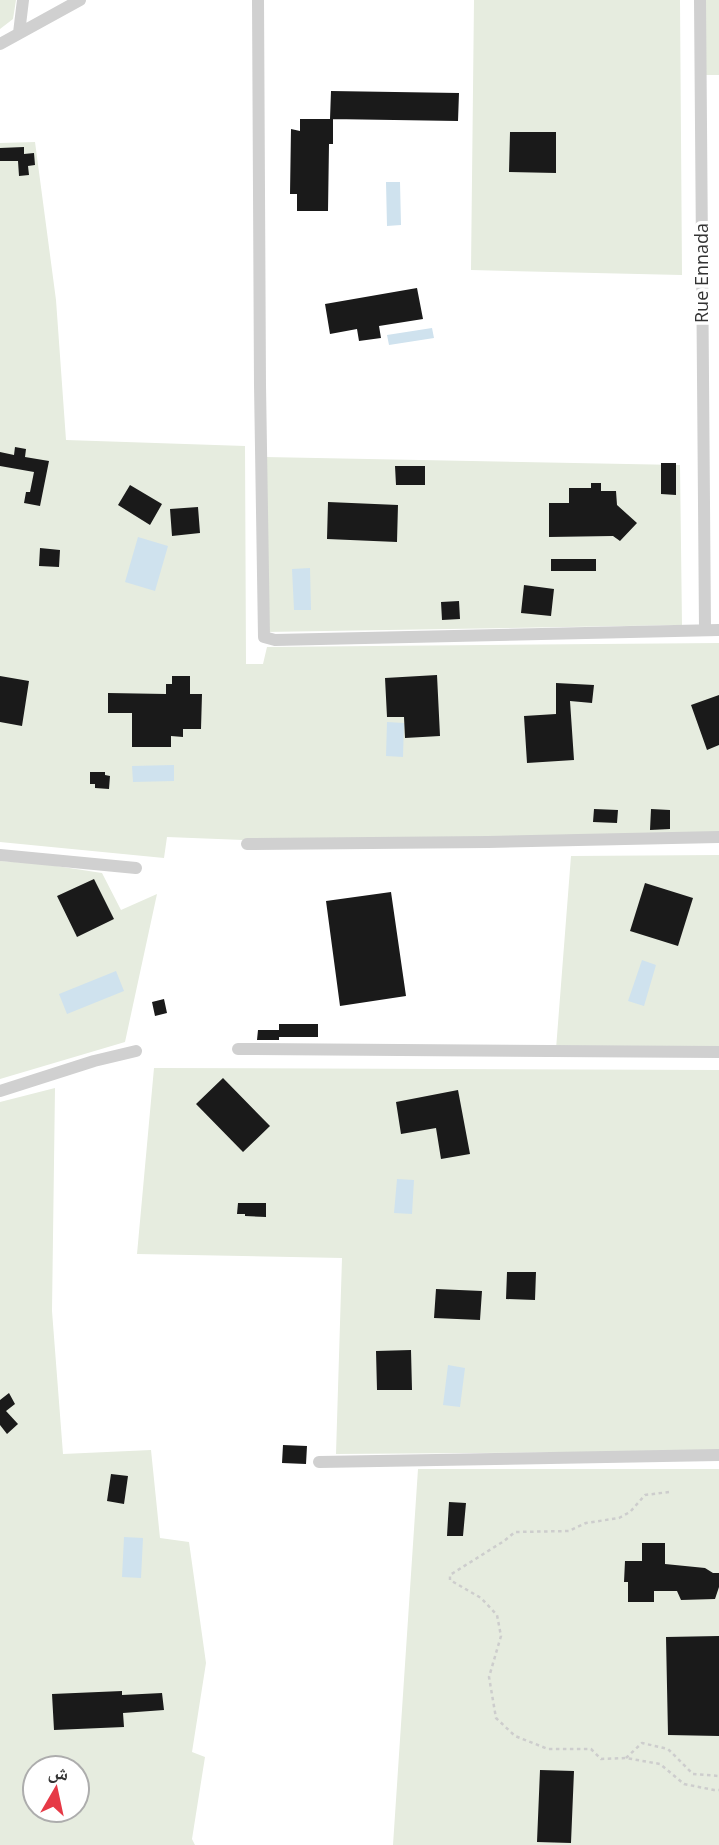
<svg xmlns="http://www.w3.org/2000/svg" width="719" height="1845" viewBox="0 0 719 1845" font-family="'Open Sans','Noto Naskh Arabic',sans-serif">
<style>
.green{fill:#e6ecdf;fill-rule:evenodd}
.water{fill:#cfe2ee}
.building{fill:#1a1a1a}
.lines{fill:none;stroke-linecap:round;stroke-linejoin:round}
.path{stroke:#cdcdcd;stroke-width:2.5;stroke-dasharray:3.5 3.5;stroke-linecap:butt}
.street{stroke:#d0d0d0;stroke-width:12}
.labels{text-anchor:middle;stroke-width:7;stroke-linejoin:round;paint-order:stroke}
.street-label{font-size:18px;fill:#333;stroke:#fff}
</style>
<rect width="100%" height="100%" fill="#fff"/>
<path class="green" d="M0 0H16L13 19 0 29Z
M474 0H680L682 275 471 270Z
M702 0H719V75H703Z
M35 142 56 300 66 440 245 446 246 664H263L267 647 719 643V835L272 841 167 837 164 858 0 842V143Z
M265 457 680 465 682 625 265 632Z
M719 855V1048L556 1049 571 856Z
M0 861 43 864 102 873 121 910 157 894 125 1042 0 1079Z
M154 1068 719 1070V1451L336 1454 342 1258 137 1254Z
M55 1088 52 1311 63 1454 151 1450 160 1538 189 1542 206 1663 192 1752 205 1757 192 1839 195 1845H0V1102ZM35 1768H77V1810H35Z
M418 1469H719V1845H393Z"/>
<path class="water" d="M386 182H400L401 225 387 226Z
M432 328 434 338 389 345 387 335Z
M138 537 168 546 155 591 125 582Z
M310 568 311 610H294L292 569Z
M387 722 404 723 403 757 386 756Z
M174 765V781L133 782 132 766Z
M642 960 656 965 644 1006 628 1001Z
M116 971 124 991 67 1014 59 994Z
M397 1179 414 1180 412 1214 394 1213Z
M448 1365 465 1368 460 1407 443 1405Z
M124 1537 143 1538 141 1578 122 1577Z"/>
<path class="building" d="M331 91 459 93 458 121 330 119Z
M300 119H333V144H329L328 211H297V194H290L291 129 300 131Z
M510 132H556V173L509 172Z
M24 147V154L34 153 35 165 28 166 29 175 19 176 18 161H0V148Z
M417 288 423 319 379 326 381 338 359 341 357 329 330 334 325 304Z
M15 447 26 449 25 457 49 461 40 506 24 503 26 492H30L34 472 0 466V452L14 455Z
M661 463H676V495L661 494Z
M395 466H425V485H396Z
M591 483H601V491H616L617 505 637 523 620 541 613 536 549 537V503H569V488H591Z
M130 485 162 504 150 525 118 505Z
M328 502 398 505 397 542 327 539Z
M198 507 200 533 172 536 170 509Z
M40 548 60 550 59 567 39 566Z
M551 559H596V571H551Z
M524 585 554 589 551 616 521 613Z
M459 601 460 619 442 620 441 602Z
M437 675 440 736 405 738 404 717H387L385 678Z
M0 676 29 681 22 726 0 722Z
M172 676H190V694H202L201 729H183V737L171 736V747H132V713H108V693L166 694V684H172Z
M556 683 594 685 592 703 570 701 574 760 527 763 524 716 556 714Z
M719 695V745L707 750 691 705Z
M90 772H105V775L110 776 109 789 95 788V784H90Z
M594 809 618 810 617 823 593 822Z
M651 809 670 810V829L650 830Z
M94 879 114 919 77 937 57 896Z
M645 883 693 898 678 946 630 931Z
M391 892 406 996 340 1006 326 901Z
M164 999 167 1013 155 1016 152 1002Z
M279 1024H318V1037H279V1040H257L258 1030H279Z
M223 1078 270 1126 243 1152 196 1104Z
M458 1090 470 1154 441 1159 436 1128 401 1134 396 1102Z
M238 1203H266V1217L245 1216V1214H237Z
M507 1272H536L535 1300 506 1299Z
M436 1289 482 1291 480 1320 434 1318Z
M411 1350 412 1390H377L376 1351Z
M9 1393 15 1404 6 1411 18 1424 7 1434 0 1425V1400Z
M283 1445 307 1446 306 1464 282 1463Z
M111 1474 128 1476 124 1504 107 1501Z
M449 1502 466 1503 463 1536H447Z
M642 1543H665V1564L705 1568 713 1573H719V1587L715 1599 681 1600 677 1591H654V1602H628V1582H624L625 1561H642Z
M719 1636V1736L668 1735 666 1637Z
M122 1691V1695L162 1693 164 1710 123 1713 124 1727 54 1730 52 1694Z
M540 1770 574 1771 571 1843 537 1842Z"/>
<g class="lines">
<path class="path" d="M669 1492 645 1495 630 1512 619 1518 586 1523 569 1531 515 1532 504 1541 450 1575V1580L481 1598 497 1615 501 1636 489 1677 496 1718 515 1736 548 1749H591L601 1759 626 1758 660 1764 684 1784 714 1790H719
M626 1758 642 1743 668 1749 693 1774 719 1776"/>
<path class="street" d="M258 0 260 385 264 637 275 640 719 630
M700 0 705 630
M19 33 23 0
M0 44 80 0
M247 844 488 842 719 837
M0 855 136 868
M238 1049 719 1052
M0 1091 94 1061 136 1051
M319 1462 719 1455"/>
</g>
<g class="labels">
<g class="street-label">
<text transform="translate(702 273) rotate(-90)" y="6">Rue Ennada</text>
</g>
</g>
<g transform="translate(56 1789) rotate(9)"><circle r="33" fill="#ffffff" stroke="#adadad" stroke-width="2"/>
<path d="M0-5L12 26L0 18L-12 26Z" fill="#e63946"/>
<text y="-10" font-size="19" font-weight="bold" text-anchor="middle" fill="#333333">ش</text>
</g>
</svg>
